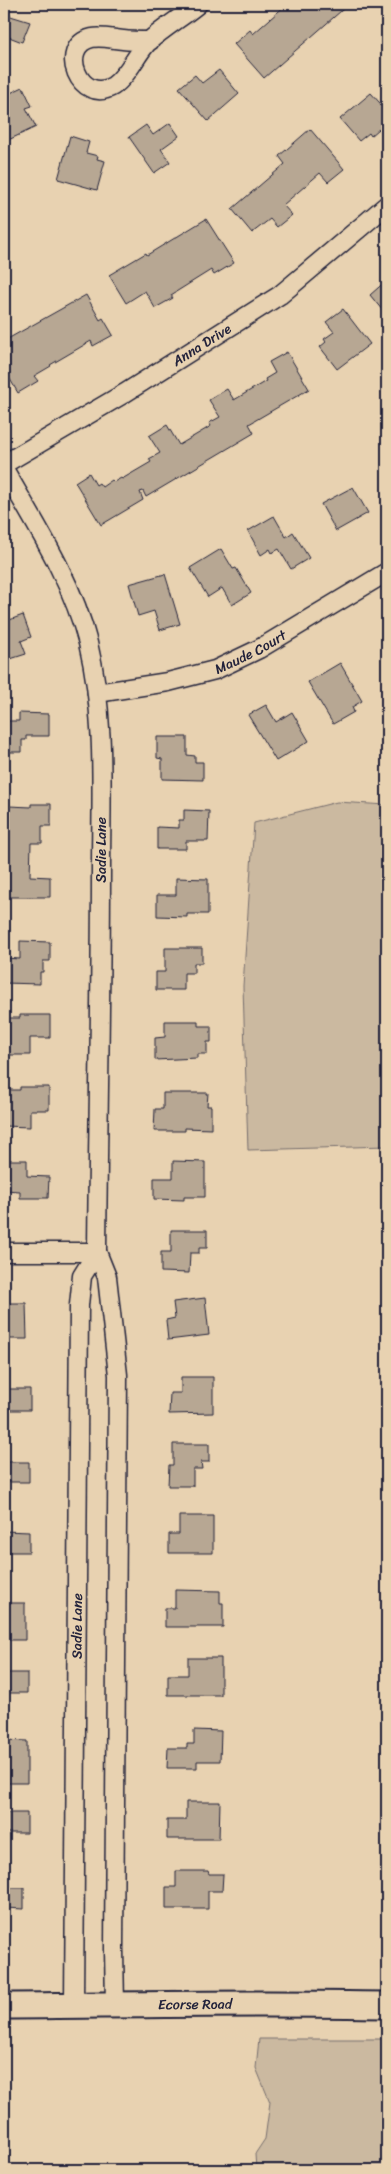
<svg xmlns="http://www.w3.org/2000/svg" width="391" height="2174" viewBox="0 0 391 2174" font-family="Sriracha,sans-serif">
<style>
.green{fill:#cbb9a0;stroke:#766e6e}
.building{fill:#b7a793;stroke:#22223b}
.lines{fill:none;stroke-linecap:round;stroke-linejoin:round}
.minor-casing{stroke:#22223b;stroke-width:21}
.secondary-casing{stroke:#22223b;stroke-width:29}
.minor{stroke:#e8d2b1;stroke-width:18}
.secondary{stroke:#e8d2b1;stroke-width:25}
.labels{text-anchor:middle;stroke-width:4;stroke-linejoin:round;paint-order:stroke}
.street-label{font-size:14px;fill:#22223b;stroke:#e8d2b1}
</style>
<rect width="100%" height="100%" fill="#e8d2b1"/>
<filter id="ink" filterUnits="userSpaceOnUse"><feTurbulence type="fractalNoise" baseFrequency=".02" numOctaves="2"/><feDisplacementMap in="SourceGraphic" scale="10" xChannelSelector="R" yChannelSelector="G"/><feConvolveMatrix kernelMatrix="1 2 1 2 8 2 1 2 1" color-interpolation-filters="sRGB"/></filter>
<g filter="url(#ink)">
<path class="green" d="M337 802 387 805V1146L248 1150 243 986 254 823Z
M259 2039H387V2170H256L255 2154 265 2139 270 2102 256 2068Z"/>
<path class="building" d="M287 4H349L264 78 234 44 250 30 253 34Z
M4 14 30 22 22 42 4 35Z
M219 70 239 94 208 121 179 88 195 75 202 83Z
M23 87 32 106 26 108 36 127 4 142V96Z
M371 93 387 111V139L379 129 371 136 369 133 359 141 340 119Z
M170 123 179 136 161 149 170 162 154 173 129 137 146 125 153 135Z
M310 129 344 169 328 182 320 173 283 205 292 215 277 227 270 219 252 233 232 209 285 164 279 156Z
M70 136 89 142 86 153 98 156 97 159 105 161 97 190 58 179Z
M206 219 234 263 214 275 211 270 171 295 173 298 155 308 145 291 126 303 109 275 146 253 147 255Z
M387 280V316L370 295Z
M86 295 100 320 103 318 113 335 93 346 91 341 50 365 51 366 34 376 38 381 18 393 4 369V341Z
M343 309 370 344 337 369 320 347 326 342 324 339 334 332 326 322Z
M287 352 309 389 249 424 254 433 146 497 143 491 140 492 143 500 101 525 75 482 89 473 96 485 99 483 102 487 112 480 114 482 121 478 122 479 151 462 149 459 160 453 149 436 167 425 179 445 211 426 209 423 220 417 209 400 227 389 234 400 266 381 265 379 275 373 269 362Z
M353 487 368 513 336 531 321 504Z
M274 516 286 537 293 532 309 558 291 569 279 549 272 553 270 549 261 555 248 531Z
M221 549 233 569 236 568 251 593 232 605 222 588 208 597 190 568Z
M165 574 180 624 160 630 154 611 138 616 129 584Z
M23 615 31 637 21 641 26 654 4 661V622Z
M340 663 362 701 352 707 354 712 333 724 308 682Z
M266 705 276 722 292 712 309 741 276 761 248 715Z
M19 713 49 714V736H26V740H22V752H4V721H19Z
M157 737H187V755L195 756V762H203V780L162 779V759L157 758Z
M31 804H51V826H42V843H31L30 876 50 877V897H4V859H9V806L31 807Z
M184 810 209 811 208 841H186V849H157V827L179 828V820H184Z
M176 878 208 879V914H187V917L157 916V895H176Z
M20 941 50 942V961H43V972H40V984L4 983V958L20 959Z
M165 948H202V963H194V973H184V990H156V972H165Z
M20 1015H50V1038H30V1055H4V1018H20Z
M165 1021H198V1026H211V1042H207V1054H197V1058L155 1060V1038L165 1037Z
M20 1087H49V1110H30V1127L4 1126V1090H20Z
M163 1093H208L207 1106H211V1129L185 1128V1131H154L155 1109H163Z
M4 1160H27V1176L49 1177 48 1198H20V1191L4 1190Z
M173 1161 205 1162V1197H184V1200L154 1199V1178H173Z
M171 1230H207V1248H199V1253H190L189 1273 161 1272V1252H171Z
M205 1298 209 1335 168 1340 166 1320 175 1318 173 1302Z
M4 1303H26L27 1339H4Z
M181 1377H213V1413L169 1414 170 1393H181Z
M4 1389H30V1410H4Z
M173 1444H209V1462H201L202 1469H193V1486H168L169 1465H173Z
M4 1462H29V1482H4Z
M179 1516H213V1553H169V1534H179Z
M4 1531 29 1532V1552H4Z
M175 1590 220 1591V1603H223V1627H165V1608H175Z
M4 1603H25V1640H4Z
M188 1658H221V1695H168V1675H188Z
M4 1673H27V1693H4Z
M194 1730 221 1731 220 1761H197V1768H167L168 1748H187V1744H194Z
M4 1740 27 1741V1783H4Z
M186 1802H220L219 1839H167V1820H186Z
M4 1813H27V1833H4Z
M176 1871H208L209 1874H223L222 1891H208V1909H166V1887H176Z
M4 1888H24V1909L4 1908Z"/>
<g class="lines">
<defs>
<g id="minor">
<path d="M150 41C141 41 131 41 123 40 112 39 102 36 92 38 56 46 80 106 113 86 128 76 136 54 149 41 164 28 182 17 198 4"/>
<path id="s1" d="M4 464 125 393 280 295 387 205"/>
<path d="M4 469C36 525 72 580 88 643 106 717 101 794 101 869 101 996 98 1124 97 1252L107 1277 118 1375 114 1949 115 2006"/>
<path id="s2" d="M97 693 168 682 215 670 259 649 387 572"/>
<path d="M4 1252H97"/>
<path id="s3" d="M74 2005 79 1305 82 1276 97 1252"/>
</g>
<g id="secondary">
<path id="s4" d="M4 2006C132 2005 259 2002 387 2005"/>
</g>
</defs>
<use href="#minor" class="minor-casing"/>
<use href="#secondary" class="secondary-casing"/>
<use href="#minor" class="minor"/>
<use href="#secondary" class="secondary"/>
</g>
</g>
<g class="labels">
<g class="street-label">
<text dy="5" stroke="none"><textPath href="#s1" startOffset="231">Anna Drive</textPath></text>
<text dy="5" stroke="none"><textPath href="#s2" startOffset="160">Maude Court</textPath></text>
<text transform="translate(101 850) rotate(-90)" y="5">Sadie Lane</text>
<text dy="5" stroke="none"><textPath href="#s3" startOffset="379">Sadie Lane</textPath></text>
<text dy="5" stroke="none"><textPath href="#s4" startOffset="191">Ecorse Road</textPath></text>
</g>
</g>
<rect width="391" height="2174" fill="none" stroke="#e8d2b1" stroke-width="20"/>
<rect x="10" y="10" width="371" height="2154" fill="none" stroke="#22223b" stroke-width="2" filter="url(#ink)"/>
</svg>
